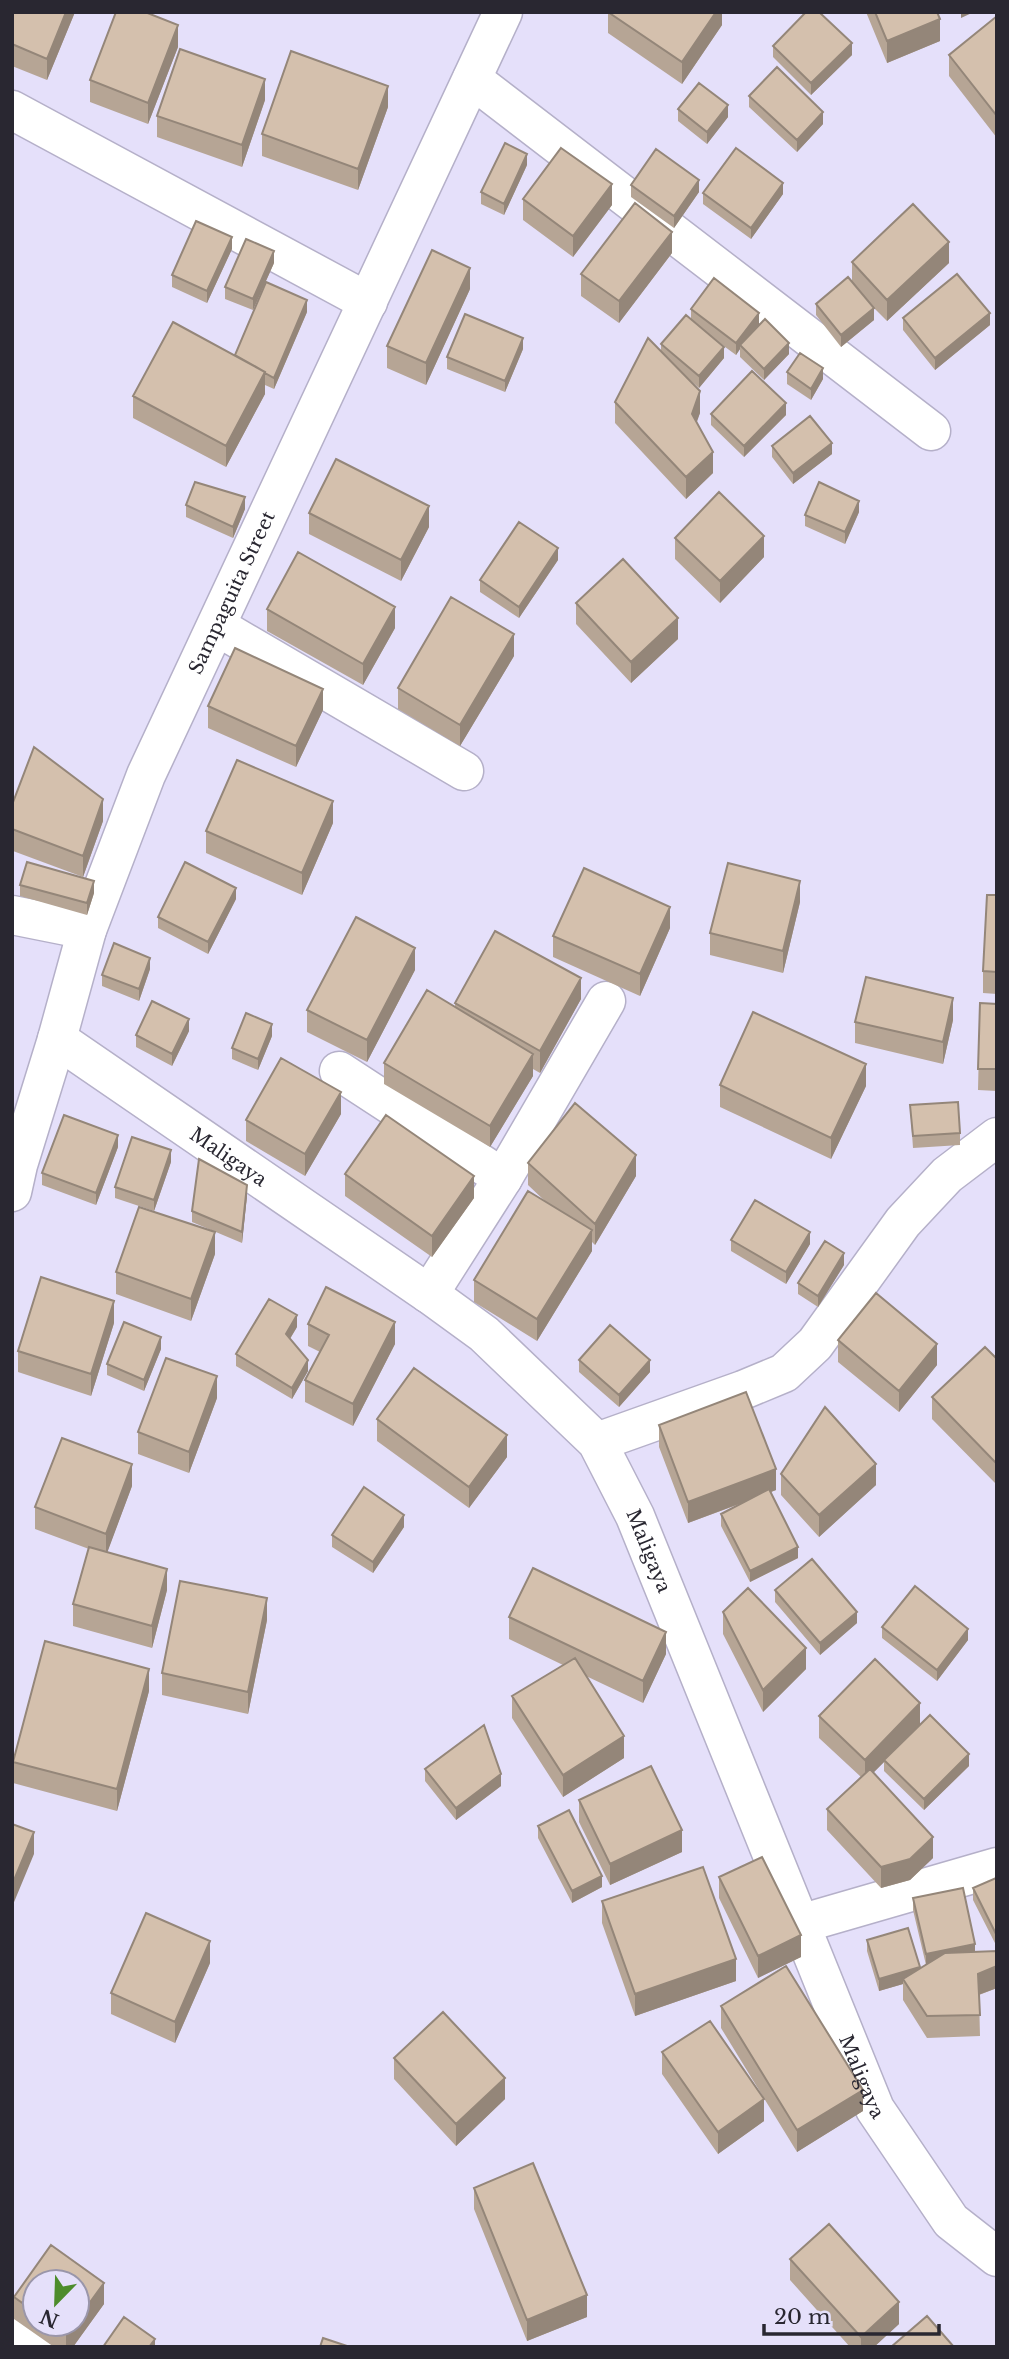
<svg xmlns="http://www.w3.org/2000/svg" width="1009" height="2359" viewBox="0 0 1009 2359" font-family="'Libre Baskerville',serif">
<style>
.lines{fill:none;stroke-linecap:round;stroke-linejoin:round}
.minor-casing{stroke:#b5b0c9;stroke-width:41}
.tertiary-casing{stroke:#b5b0c9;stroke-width:41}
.minor{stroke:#fff;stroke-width:38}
.tertiary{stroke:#fff;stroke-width:38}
.wall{fill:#b6a595;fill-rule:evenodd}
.shaded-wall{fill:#948679}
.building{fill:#d4c0ad;stroke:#948679;stroke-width:2}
.labels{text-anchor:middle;stroke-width:7;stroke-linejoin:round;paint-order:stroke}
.street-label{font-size:19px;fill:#292731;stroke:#e5e0fa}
</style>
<rect width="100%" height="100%" fill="#e5e0fa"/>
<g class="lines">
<defs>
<g id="minor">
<path d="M472 79 931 431"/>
<path d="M12 110 368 302"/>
<path d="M218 627 464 771"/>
<path d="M12 915 87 930"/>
<path id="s1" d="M57 1039 429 1294 484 1334 597 1442 635 1516 875 2109 951 2221 997 2257"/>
<path d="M339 1071 503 1178"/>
<path d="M429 1294 503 1178 606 1001"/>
<path d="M597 1442 743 1390 784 1373 815 1344 903 1222 947 1175 997 1137"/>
<path d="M800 1924 997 1867"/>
<path d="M12 2334 33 2347"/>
</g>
<g id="tertiary">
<path id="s2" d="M12 1192 18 1165 57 1039 87 930 146 775 503 12"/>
</g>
</defs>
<use href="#minor" class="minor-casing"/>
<use href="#tertiary" class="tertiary-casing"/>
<use href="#minor" class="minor"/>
<use href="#tertiary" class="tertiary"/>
</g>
<path class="wall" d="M12 12H75L47 80 12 66Z
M608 12H722V25L682 84 608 33Z
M866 12H937L940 41 887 63Z
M997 16V138L949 76V55Z
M773 46 852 55 811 95 773 57Z
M178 47 148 124 90 102V80Z
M749 96 823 124 797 152 749 107Z
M265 100 242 167 157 137V116Z
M388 107 358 190 262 156V134Z
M678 109 728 117 707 144 678 121Z
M527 165 504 215 481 204V192Z
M631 185 699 192 674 228 631 197Z
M703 193 783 194 751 239 703 204Z
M523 199 612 205 573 257 523 220Z
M232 249 207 303 172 287V275Z
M672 253 619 323 581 296V274Z
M852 262 949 263 887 321 870 304 874 320 841 347 816 315V304L852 281Z
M274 263 253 310 225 299V287Z
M470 289 426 385 387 368V346Z
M691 309 759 325 754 330 789 354 764 380 740 357V349L736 355 717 341 724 358 699 388 682 373 700 413 696 422 713 473 686 499 615 423V402L661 352V344L691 318Z
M307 312 274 389 265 385V394L226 467 133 418V396L235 356Z
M903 318 990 325 935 370 903 330Z
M523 349 505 392 447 369V357Z
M787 372 823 379 811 400 787 384Z
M711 414 786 415 744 457 711 425Z
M772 446 832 454 793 484 772 457Z
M186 505 245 509 233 538 186 517Z
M859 512 845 544 805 526V515Z
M309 513 429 527 401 581 309 534Z
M675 538 764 557 720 603 675 559Z
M558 560 519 618 480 592V580Z
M576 603 678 639 631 683 576 624Z
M267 609 395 628 363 685 267 631Z
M514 656 460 746 398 709V688Z
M208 706 323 710 296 767 208 728Z
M12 805 103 821 83 877 13 851 12 862Z
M333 823 302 895 206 853V831Z
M20 885 94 893 87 915 20 896Z
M997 895V994L983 993V971Z
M236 899 208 954 158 928V917Z
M800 902 783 973 710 955V933Z
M670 928 640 996 553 957V936Z
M150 969 139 1001 102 986V975Z
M415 970 367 1062 307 1032V1010Z
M581 999 540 1073 533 1069V1076L490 1147 384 1084V1063L455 1007V1003Z
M980 1003 997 1004V1091L978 1090Z
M953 1020 943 1064 855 1043V1022Z
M189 1031 172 1066 136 1047V1035Z
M272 1036 258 1070 232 1059V1048Z
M720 1085 866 1086 831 1159 720 1107Z
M910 1105 960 1133V1145L913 1148Z
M341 1114 305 1176 246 1141V1120Z
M118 1147 96 1205 42 1185V1173Z
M171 1162 154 1211 115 1198V1187Z
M528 1163 636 1176 595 1245 592 1242V1251L537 1341 474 1302V1280L547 1203 528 1185Z
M345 1174 474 1198 432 1257 345 1196Z
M247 1196 242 1243 192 1222V1211Z
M731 1240 810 1244 786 1284 731 1251Z
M215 1254 191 1321 116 1294V1272Z
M844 1265 818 1307 798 1294V1283Z
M114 1323 91 1396 18 1372V1351Z
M308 1324 395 1344 353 1426 305 1402V1380L320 1352 308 1346Z
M297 1327 290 1339 308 1371 292 1399 236 1366V1354Z
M838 1340 937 1365 899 1412 838 1362Z
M161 1349 144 1391 107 1375V1364Z
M997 1359V1485L932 1419V1397Z
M579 1360 650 1372 619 1407 579 1372Z
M217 1398 189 1473 138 1454V1432Z
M377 1419 507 1457 469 1508 377 1441Z
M659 1425 776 1490 771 1492 798 1558 750 1582 721 1526V1514L745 1502 688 1523 659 1447Z
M781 1474 876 1485 819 1537 781 1495Z
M132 1486 107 1552 167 1590 152 1648 73 1626V1604L89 1549 35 1529V1507Z
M404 1527 373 1573 332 1547V1535Z
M775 1590 857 1623 820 1655 775 1602Z
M723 1612 806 1669 763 1712 723 1634Z
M509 1617 666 1654 643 1703 586 1676 624 1758 563 1797 512 1718V1696L563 1665 509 1639Z
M267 1620 248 1714 162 1695V1673Z
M882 1627 968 1640 937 1681 882 1638Z
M149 1691 117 1811 13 1783V1762Z
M819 1716 920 1724 969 1766 924 1810 884 1771V1762L873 1773 933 1858 910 1880 881 1888 827 1830V1809L861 1777 819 1738Z
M425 1769 501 1786 456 1820 425 1781Z
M579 1800 682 1852 610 1885 579 1822Z
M538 1826 602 1887 572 1903 538 1838Z
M719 1877 801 1957 758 1978 719 1898Z
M997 1880V1947L973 1900V1888Z
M913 1898 975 1952 997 1988 979 1995 980 2036 927 2038 903 2000V1984L879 1991 867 1951V1940L920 1969 926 1965 913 1910Z
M602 1901 736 1981 635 2016 602 1923Z
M210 1963 175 2043 111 2014V1993Z
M721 2006 863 2111 797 2152 721 2028Z
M662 2052 764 2121 718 2154 662 2074Z
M394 2058 505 2099 456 2146 394 2079Z
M474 2188 587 2317 527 2341 474 2209Z
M51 2245 104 2283V2304L73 2347H54L14 2319V2297ZM35 2282H77V2324H35Z
M790 2259 899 2324 874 2347H850L790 2280Z"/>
<path class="shaded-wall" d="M66 12H75L47 80V59Z
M716 12H722V25L682 84V62Z
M961 12H974L961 18Z
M940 19V41L887 63V41Z
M178 25V47L148 124V103Z
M852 43V55L811 95V83Z
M265 79V100L242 167V145Z
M388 86V107L358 190V169Z
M728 105V117L707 144V132Z
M823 112V124L797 152V140Z
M527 154V165L504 215V204Z
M699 180V192L674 228V216Z
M783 183V194L751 239V228Z
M612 184V205L573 257V236Z
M672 232V253L619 323V301Z
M232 237V249L207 303V291Z
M949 242V263L887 321V300Z
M274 251V263L253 310V299Z
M470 268V289L426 385V363Z
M307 300V312L274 389V378Z
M874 308V320L841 347V335Z
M759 313V325L742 347 740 345V349L736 355V343Z
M990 313V325L935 370V358Z
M523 338V349L505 392V381Z
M789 343V354L764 380V369Z
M724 347V358L699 388V376Z
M823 368V379L811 400V389Z
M265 372V394L226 467V446Z
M700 391V413L692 436V414Z
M786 403V415L744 457V446Z
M832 443V454L793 484V473Z
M713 452V473L686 499V477Z
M245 497V509L233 538V527Z
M859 501V512L845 544V532Z
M429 506V527L401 581V560Z
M764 536V557L720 603V581Z
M558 548V560L519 618V607Z
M395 607V628L363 685V664Z
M678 618V639L631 683V662Z
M514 634V656L460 746V725Z
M323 689V710L296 767V746Z
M103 799V821L83 877V856Z
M333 801V823L302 895V873Z
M94 881V893L87 915V903Z
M800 881V902L783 973V951Z
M236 888V899L208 954V942Z
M670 907V928L640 996V974Z
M415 948V970L367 1062V1040Z
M150 958V969L139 1001V989Z
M581 978V999L540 1073V1051Z
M953 998V1020L943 1064V1042Z
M189 1019V1031L172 1066V1054Z
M272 1024V1036L258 1070V1059Z
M533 1054V1076L490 1147V1126Z
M866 1064V1086L831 1159V1138Z
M341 1092V1114L305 1176V1154Z
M118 1135V1147L96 1205V1193Z
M171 1150V1162L154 1211V1200Z
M636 1155V1176L595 1245V1224Z
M474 1176V1198L432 1257V1236Z
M247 1185V1196L242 1243V1232Z
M592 1230V1251L537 1341V1319Z
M215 1232V1254L191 1321V1299Z
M810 1232V1244L786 1284V1272Z
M844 1253V1265L818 1307V1296Z
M114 1301V1323L91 1396V1374Z
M297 1315V1327L286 1345V1334Z
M395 1322V1344L353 1426V1404Z
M161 1337V1349L144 1391V1380Z
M937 1344V1365L899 1412V1391Z
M308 1360V1371L292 1399V1388Z
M650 1360V1372L619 1407V1395Z
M217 1376V1398L189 1473V1452Z
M507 1435V1457L469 1508V1487Z
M132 1464V1486L106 1556V1534Z
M876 1464V1485L819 1537V1515Z
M776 1469V1490L688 1523V1502Z
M404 1515V1527L373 1573V1562Z
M798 1547V1558L750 1582V1571Z
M167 1569V1590L152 1648V1626Z
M267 1598V1620L248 1714V1692Z
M857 1612V1623L820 1655V1643Z
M968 1629V1640L937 1681V1670Z
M666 1632V1654L643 1703V1681Z
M806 1648V1669L763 1712V1690Z
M149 1669V1691L117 1811V1789Z
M920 1703V1725L884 1760V1762L865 1781V1760Z
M624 1736V1758L563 1797V1775Z
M969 1754V1766L924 1810V1799Z
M501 1774V1786L456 1820V1808Z
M682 1830V1852L610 1885V1864Z
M34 1832V1854L12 1907V1885Z
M933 1837V1858L910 1880 881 1888V1867Z
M602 1876V1887L572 1903V1891Z
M801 1935V1957L758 1978V1956Z
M210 1941V1963L175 2043V2022Z
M975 1944V1955L926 1966V1954Z
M736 1959V1981L635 2016V1994Z
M997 1966V1988L978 1995V1974Z
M920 1967V1979H903V1984L879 1991V1979Z
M505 2078V2099L456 2146V2124Z
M863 2090V2111L797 2152V2130Z
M764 2099V2121L718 2154V2132Z
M104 2283V2304L73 2347H66V2334L74 2324H77V2320Z
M587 2295V2317L527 2341V2320Z
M899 2302V2324L874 2347H861V2337Z
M155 2339V2347H149Z"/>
<path class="building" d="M12 12H66L47 59 12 44Z
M116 12H145L178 25 148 103 90 80Z
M608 12H716L682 62Z
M806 12H819L852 43 811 83 773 46Z
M875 12H937L940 19 887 41Z
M997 16V116L949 55Z
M180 49 265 79 242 145 157 116Z
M291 51 388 86 358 169 262 134Z
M777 67 823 112 797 140 749 96Z
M699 83 728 105 707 132 678 109Z
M505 143 527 154 504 204 481 192Z
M561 148 612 184 573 236 523 199Z
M736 148 783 183 751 228 703 193Z
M656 149 699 180 674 216 631 185Z
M635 203 672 232 619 301 581 274Z
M913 204 949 242 887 300 852 262Z
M196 221 232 237 207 291 172 275Z
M246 239 274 251 253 299 225 287Z
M432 250 470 268 426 363 387 346Z
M957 274 990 313 935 358 903 318Z
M848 277 874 308 841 335 816 304Z
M714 278 759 313 736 343 691 309Z
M266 282 307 300 274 378 265 373V372L235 355Z
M465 314 523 338 505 381 447 357Z
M686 315 724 347 699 376 661 344Z
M765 319 789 343 764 369 740 345Z
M173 322 265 372 226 446 133 396Z
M648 338 700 391 692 414 713 452 686 477 615 402Z
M800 353 823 368 811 389 787 372Z
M752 371 786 403 744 446 711 414Z
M810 416 832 443 793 473 772 446Z
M336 459 429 506 401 560 309 513Z
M195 482 245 497 233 527 186 505Z
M819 482 859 501 845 532 805 515Z
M719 492 764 536 720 581 675 538Z
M519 522 558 548 519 607 480 580Z
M298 552 395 607 363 664 267 609Z
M623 559 678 618 631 662 576 603Z
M451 597 514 634 460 725 398 688Z
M235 648 323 689 296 746 208 706Z
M34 747 103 799 83 856 12 829V805Z
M237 760 333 801 302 873 206 831Z
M27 862 94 881 87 903 20 885Z
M185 862 236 888 208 942 158 917Z
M728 863 800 881 783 951 710 933Z
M584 868 670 907 640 974 553 936Z
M987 895H997V972L983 971Z
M356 917 415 948 367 1040 307 1010Z
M495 931 581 978 540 1051 455 1003Z
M114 943 150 958 139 989 102 975Z
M866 977 953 998 943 1042 855 1022Z
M427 990 533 1054 490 1126 384 1063Z
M152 1001 189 1019 172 1054 136 1035Z
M980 1003 997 1004V1069H978Z
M753 1012 866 1064 831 1138 720 1085Z
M246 1013 272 1024 258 1059 232 1048Z
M281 1058 341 1092 305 1154 246 1120Z
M958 1102 960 1133 913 1136 910 1105Z
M575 1103 636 1155 595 1224 528 1163Z
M64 1115 118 1135 96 1193 42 1173Z
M386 1115 474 1176 432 1236 345 1174Z
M132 1137 171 1150 154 1200 115 1187Z
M199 1159 247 1185 242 1232 192 1211Z
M528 1191 592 1230 537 1319 474 1280Z
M755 1200 810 1232 786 1272 731 1240Z
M139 1207 215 1232 191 1299 116 1272Z
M825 1241 844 1253 818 1296 798 1283Z
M41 1277 114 1301 91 1374 18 1351Z
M326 1287 395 1322 353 1404 305 1380 329 1335 308 1324Z
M876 1293 937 1344 899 1391 838 1340Z
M269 1299 297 1315 286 1334 308 1360 292 1388 236 1354Z
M124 1322 161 1337 144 1380 107 1364Z
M610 1325 650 1360 619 1395 579 1360Z
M985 1347 997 1359V1464L932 1397Z
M166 1358 217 1376 189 1452 138 1432Z
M414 1368 507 1435 469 1487 377 1419Z
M746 1392 776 1469 688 1502 659 1425Z
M825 1407 876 1464 819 1515 781 1474Z
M62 1438 132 1464 106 1534 35 1507Z
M364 1487 404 1515 373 1562 332 1535Z
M769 1489 798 1547 750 1571 721 1514Z
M89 1547 167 1569 152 1626 73 1604Z
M812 1559 857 1612 820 1643 775 1590Z
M533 1568 666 1632 643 1681 509 1617Z
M180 1581 267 1598 248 1692 162 1673Z
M915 1586 968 1629 937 1670 882 1627Z
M748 1588 806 1648 763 1690 723 1612Z
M45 1641 149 1669 117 1789 13 1762Z
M575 1658 624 1736 563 1775 512 1696Z
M875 1659 920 1703 865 1760 819 1716Z
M930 1715 969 1754 924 1799 884 1760Z
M484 1725 501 1774 456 1808 425 1769Z
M651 1766 682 1830 610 1864 579 1800Z
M870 1769 933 1837 910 1859 881 1867 827 1809Z
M569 1810 602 1876 572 1891 538 1826Z
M12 1824 34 1832 12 1885Z
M762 1857 801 1935 758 1956 719 1877Z
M703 1867 736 1959 635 1994 602 1901Z
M996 1878 997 1880V1936L973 1888Z
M963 1888 975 1944 926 1954 913 1898Z
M146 1913 210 1941 175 2022 111 1993Z
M908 1928 920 1967 879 1979 867 1940Z
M997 1951V1966L978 1974 980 2015 927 2016 903 1979 945 1953Z
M786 1966 863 2090 797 2130 721 2006Z
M443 2012 505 2078 456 2124 394 2058Z
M710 2021 764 2099 718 2132 662 2052Z
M533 2163 587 2295 527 2320 474 2188Z
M829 2224 899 2302 861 2337 790 2259Z
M51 2245 104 2283 77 2320V2282H35V2312L14 2297Z
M927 2316 954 2347H891Z
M124 2317 155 2339 149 2347H103Z
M52 2324H74L66 2334Z
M323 2338 350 2347H320Z"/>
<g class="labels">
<g class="street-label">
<text dy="7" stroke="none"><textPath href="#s2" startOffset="640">Sampaguita Street</textPath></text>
<text dy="7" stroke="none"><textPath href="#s1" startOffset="208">Maligaya</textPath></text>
<text dy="7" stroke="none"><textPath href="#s1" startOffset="796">Maligaya</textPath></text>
<text dy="7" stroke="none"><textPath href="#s1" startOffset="1363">Maligaya</textPath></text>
</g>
</g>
<rect width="1009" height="2359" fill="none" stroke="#292731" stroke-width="28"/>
<g transform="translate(56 2303) rotate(203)"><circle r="33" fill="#e5e0fa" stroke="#9a96aa" stroke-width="2"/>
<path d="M0-5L12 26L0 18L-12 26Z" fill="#4d8c2c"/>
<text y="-10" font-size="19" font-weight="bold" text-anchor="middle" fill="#292731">N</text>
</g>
<path d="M764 2324v10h175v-10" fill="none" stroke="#292731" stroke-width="3.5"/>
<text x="774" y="2324" font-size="21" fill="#292731" stroke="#e5e0fa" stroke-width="5" paint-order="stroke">20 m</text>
</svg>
